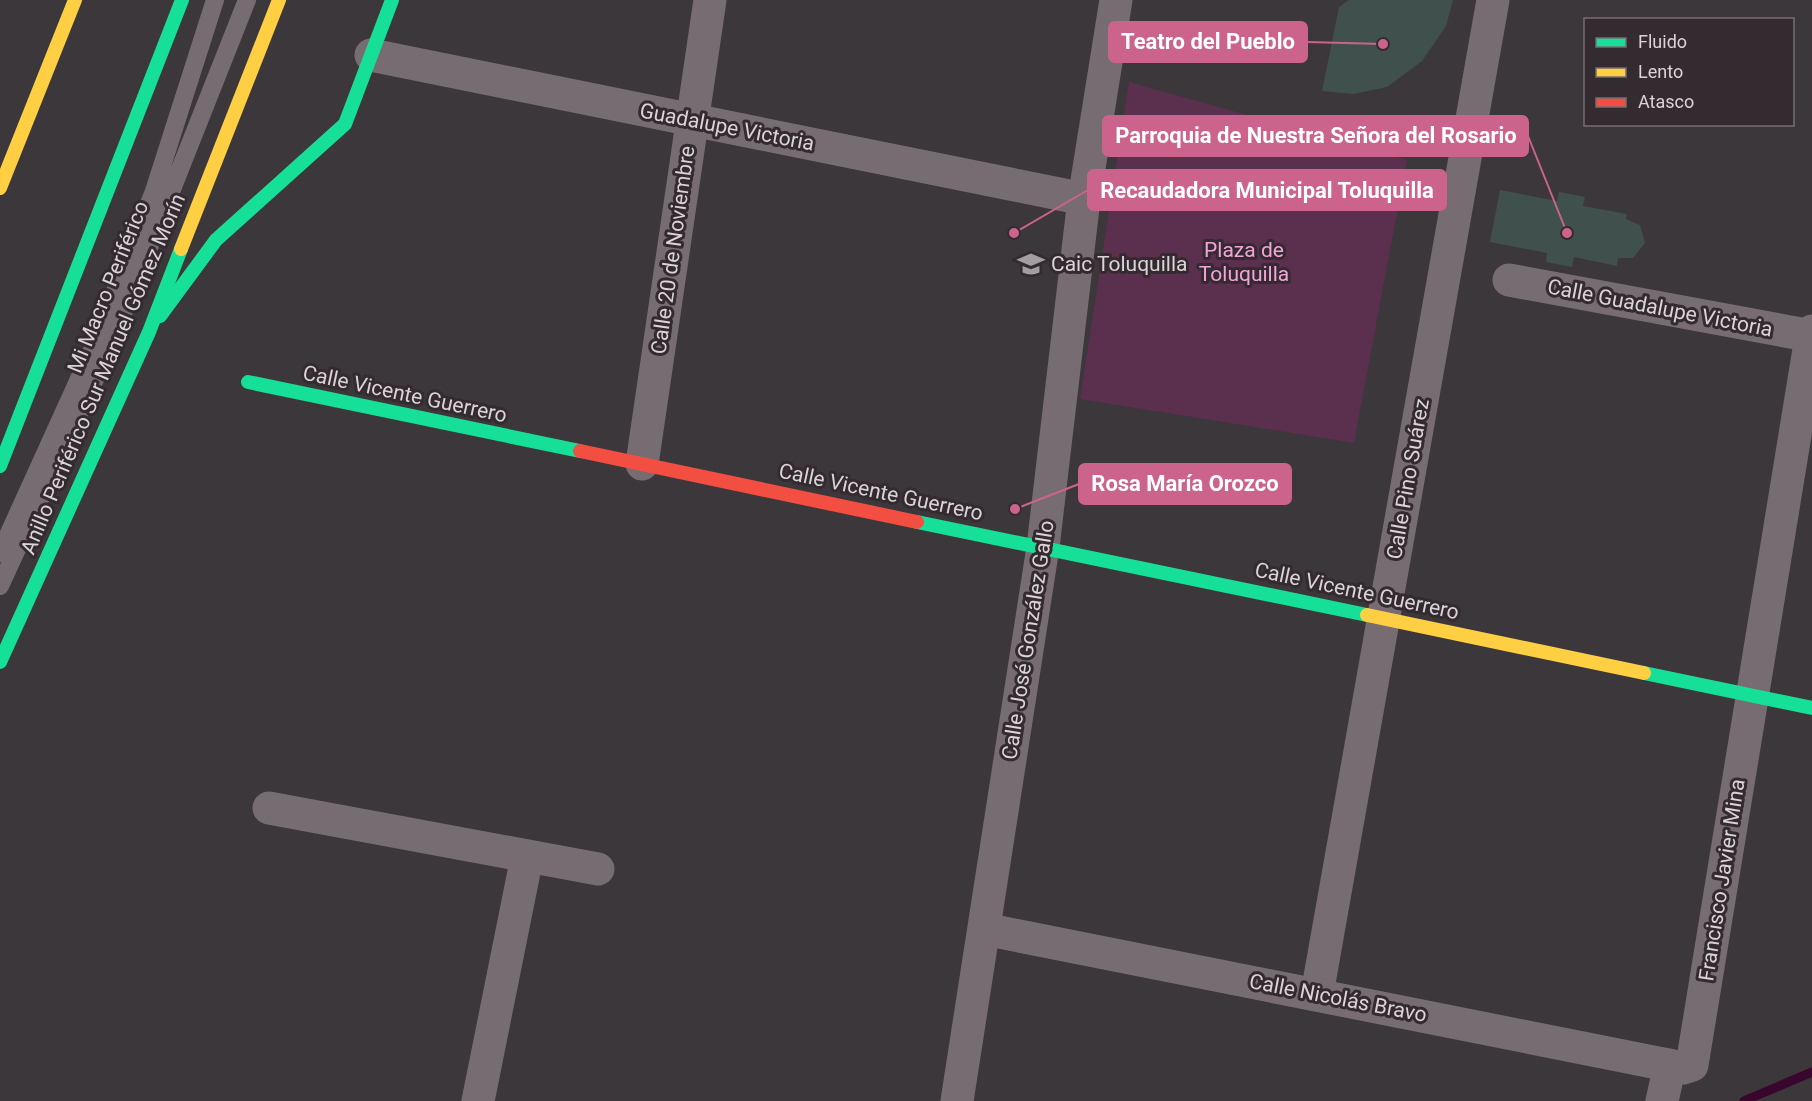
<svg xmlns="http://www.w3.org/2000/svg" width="1812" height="1101" viewBox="0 0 1812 1101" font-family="Roboto,sans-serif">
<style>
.green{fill:#5b304e}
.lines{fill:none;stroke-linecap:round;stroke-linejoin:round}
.stream{stroke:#39072e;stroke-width:9}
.building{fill:#40504d}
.lane{stroke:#786c73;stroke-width:18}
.street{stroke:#786c73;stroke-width:33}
.fast{stroke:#16e098;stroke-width:14}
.slow{stroke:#ffcf43;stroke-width:14}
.jam{stroke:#f24e42;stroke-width:14}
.labels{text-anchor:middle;stroke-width:6;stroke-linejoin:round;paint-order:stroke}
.street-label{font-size:21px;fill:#dad3d7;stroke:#342b30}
.park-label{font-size:21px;fill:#f6a2da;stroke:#342b30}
.poi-label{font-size:21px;fill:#dad3d7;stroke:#342b30;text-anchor:start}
.leader{fill:none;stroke:#cc638d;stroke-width:2}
.callout-dot{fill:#cc638d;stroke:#342b30;stroke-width:2}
.callout{fill:#cc638d;stroke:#cc638d;stroke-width:2}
.callout-label{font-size:22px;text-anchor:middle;font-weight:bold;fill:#fff}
</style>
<rect width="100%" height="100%" fill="#3c373a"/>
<path class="green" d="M1129 82 1407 160 1354 443 1080 399Z"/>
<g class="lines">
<path class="stream" d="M1744 1101 1812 1072"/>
</g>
<path class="building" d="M1349 0H1453L1446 26 1422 61 1387 87 1353 94 1322 91 1339 7Z
M1500 190 1557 201 1559 192 1585 197 1583 206 1627 214 1626 219 1640 225 1645 243 1633 258H1618L1617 266 1574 257 1572 267 1546 262 1547 253 1490 242Z"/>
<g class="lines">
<path class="lane" d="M0 553 93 348 154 191 215 0
M0 586 108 351 247 0"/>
<path class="street" d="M371 55 1084 199
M1509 280 1812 336
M642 464 710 0
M269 808 598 869
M984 929 1683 1068 1692 1065 1812 331
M1317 994 1493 0
M478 1101 527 857
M957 1101 1043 547 1084 199 1116 0
M1662 1101 1670 1065"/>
<path class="fast" d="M160 316 216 240 345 124 392 0
M248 382 580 451
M0 466 182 0
M917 522 1367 615
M0 662 149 332 181 249
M1644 673 1812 708"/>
<path class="slow" d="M0 188 75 0
M181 249 279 0
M1367 615 1644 673"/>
<path class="jam" d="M580 451 917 522"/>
</g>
<defs>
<symbol id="school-bare" viewBox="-9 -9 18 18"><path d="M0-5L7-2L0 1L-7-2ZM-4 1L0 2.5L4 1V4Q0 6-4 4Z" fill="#a39ca0" stroke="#342b30" stroke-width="2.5" paint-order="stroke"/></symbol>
</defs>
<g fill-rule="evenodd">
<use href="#school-bare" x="1012" y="245" width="38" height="38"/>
</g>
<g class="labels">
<g class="street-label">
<text transform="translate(727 127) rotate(11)" y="7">Guadalupe Victoria</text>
<text transform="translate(673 250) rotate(-82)" y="7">Calle 20 de Noviembre</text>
<text transform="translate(108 287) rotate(-68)" y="7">Mi Macro Periférico</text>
<text transform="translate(1660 308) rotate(11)" y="7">Calle Guadalupe Victoria</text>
<text transform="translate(103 374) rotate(-67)" y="7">Anillo Periférico Sur Manuel Gómez Morín</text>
<text transform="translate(405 394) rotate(12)" y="7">Calle Vicente Guerrero</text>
<text transform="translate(1408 479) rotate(-80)" y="7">Calle Pino Suárez</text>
<text transform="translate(881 492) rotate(12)" y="7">Calle Vicente Guerrero</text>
<text transform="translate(1357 591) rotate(12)" y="7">Calle Vicente Guerrero</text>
<text transform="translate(1028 640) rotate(-81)" y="7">Calle José González Gallo</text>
<text transform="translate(1722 880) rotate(-81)" y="7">Francisco Javier Mina</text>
<text transform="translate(1338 998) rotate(11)" y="7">Calle Nicolás Bravo</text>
</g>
<g class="park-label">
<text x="1244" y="257">Plaza de<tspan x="1244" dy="24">Toluquilla</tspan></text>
</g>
<g class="poi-label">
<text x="1051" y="271">Caic Toluquilla</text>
</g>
</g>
<path class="leader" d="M1383 44L1307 42M1567 233L1528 136M1014 233L1088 190M1015 509L1079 484"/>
<g class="callout-dot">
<circle cx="1383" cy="44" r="6"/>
<circle cx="1567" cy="233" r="6"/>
<circle cx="1014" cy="233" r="6"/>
<circle cx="1015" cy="509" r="6"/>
</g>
<g class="callout">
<rect x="1109" y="22" width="198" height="40" rx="6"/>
<rect x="1103" y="116" width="425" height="40" rx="6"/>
<rect x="1088" y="170" width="358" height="40" rx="6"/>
<rect x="1079" y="464" width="212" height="40" rx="6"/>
</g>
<g class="callout-label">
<text x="1208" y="49">Teatro del Pueblo</text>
<text x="1316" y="143">Parroquia de Nuestra Señora del Rosario</text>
<text x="1267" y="198">Recaudadora Municipal Toluquilla</text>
<text x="1185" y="491">Rosa María Orozco</text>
</g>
<rect x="1584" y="18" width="210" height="108" fill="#342b30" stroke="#766e73" stroke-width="1.5"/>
<rect x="1596" y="38" width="30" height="9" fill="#16e098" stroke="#766e73" stroke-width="1.5"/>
<text x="1638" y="48" font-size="18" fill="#dad3d7">Fluido</text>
<rect x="1596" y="68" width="30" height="9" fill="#ffcf43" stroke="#766e73" stroke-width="1.5"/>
<text x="1638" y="78" font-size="18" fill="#dad3d7">Lento</text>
<rect x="1596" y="98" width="30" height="9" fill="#f24e42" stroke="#766e73" stroke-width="1.5"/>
<text x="1638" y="108" font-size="18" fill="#dad3d7">Atasco</text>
</svg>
